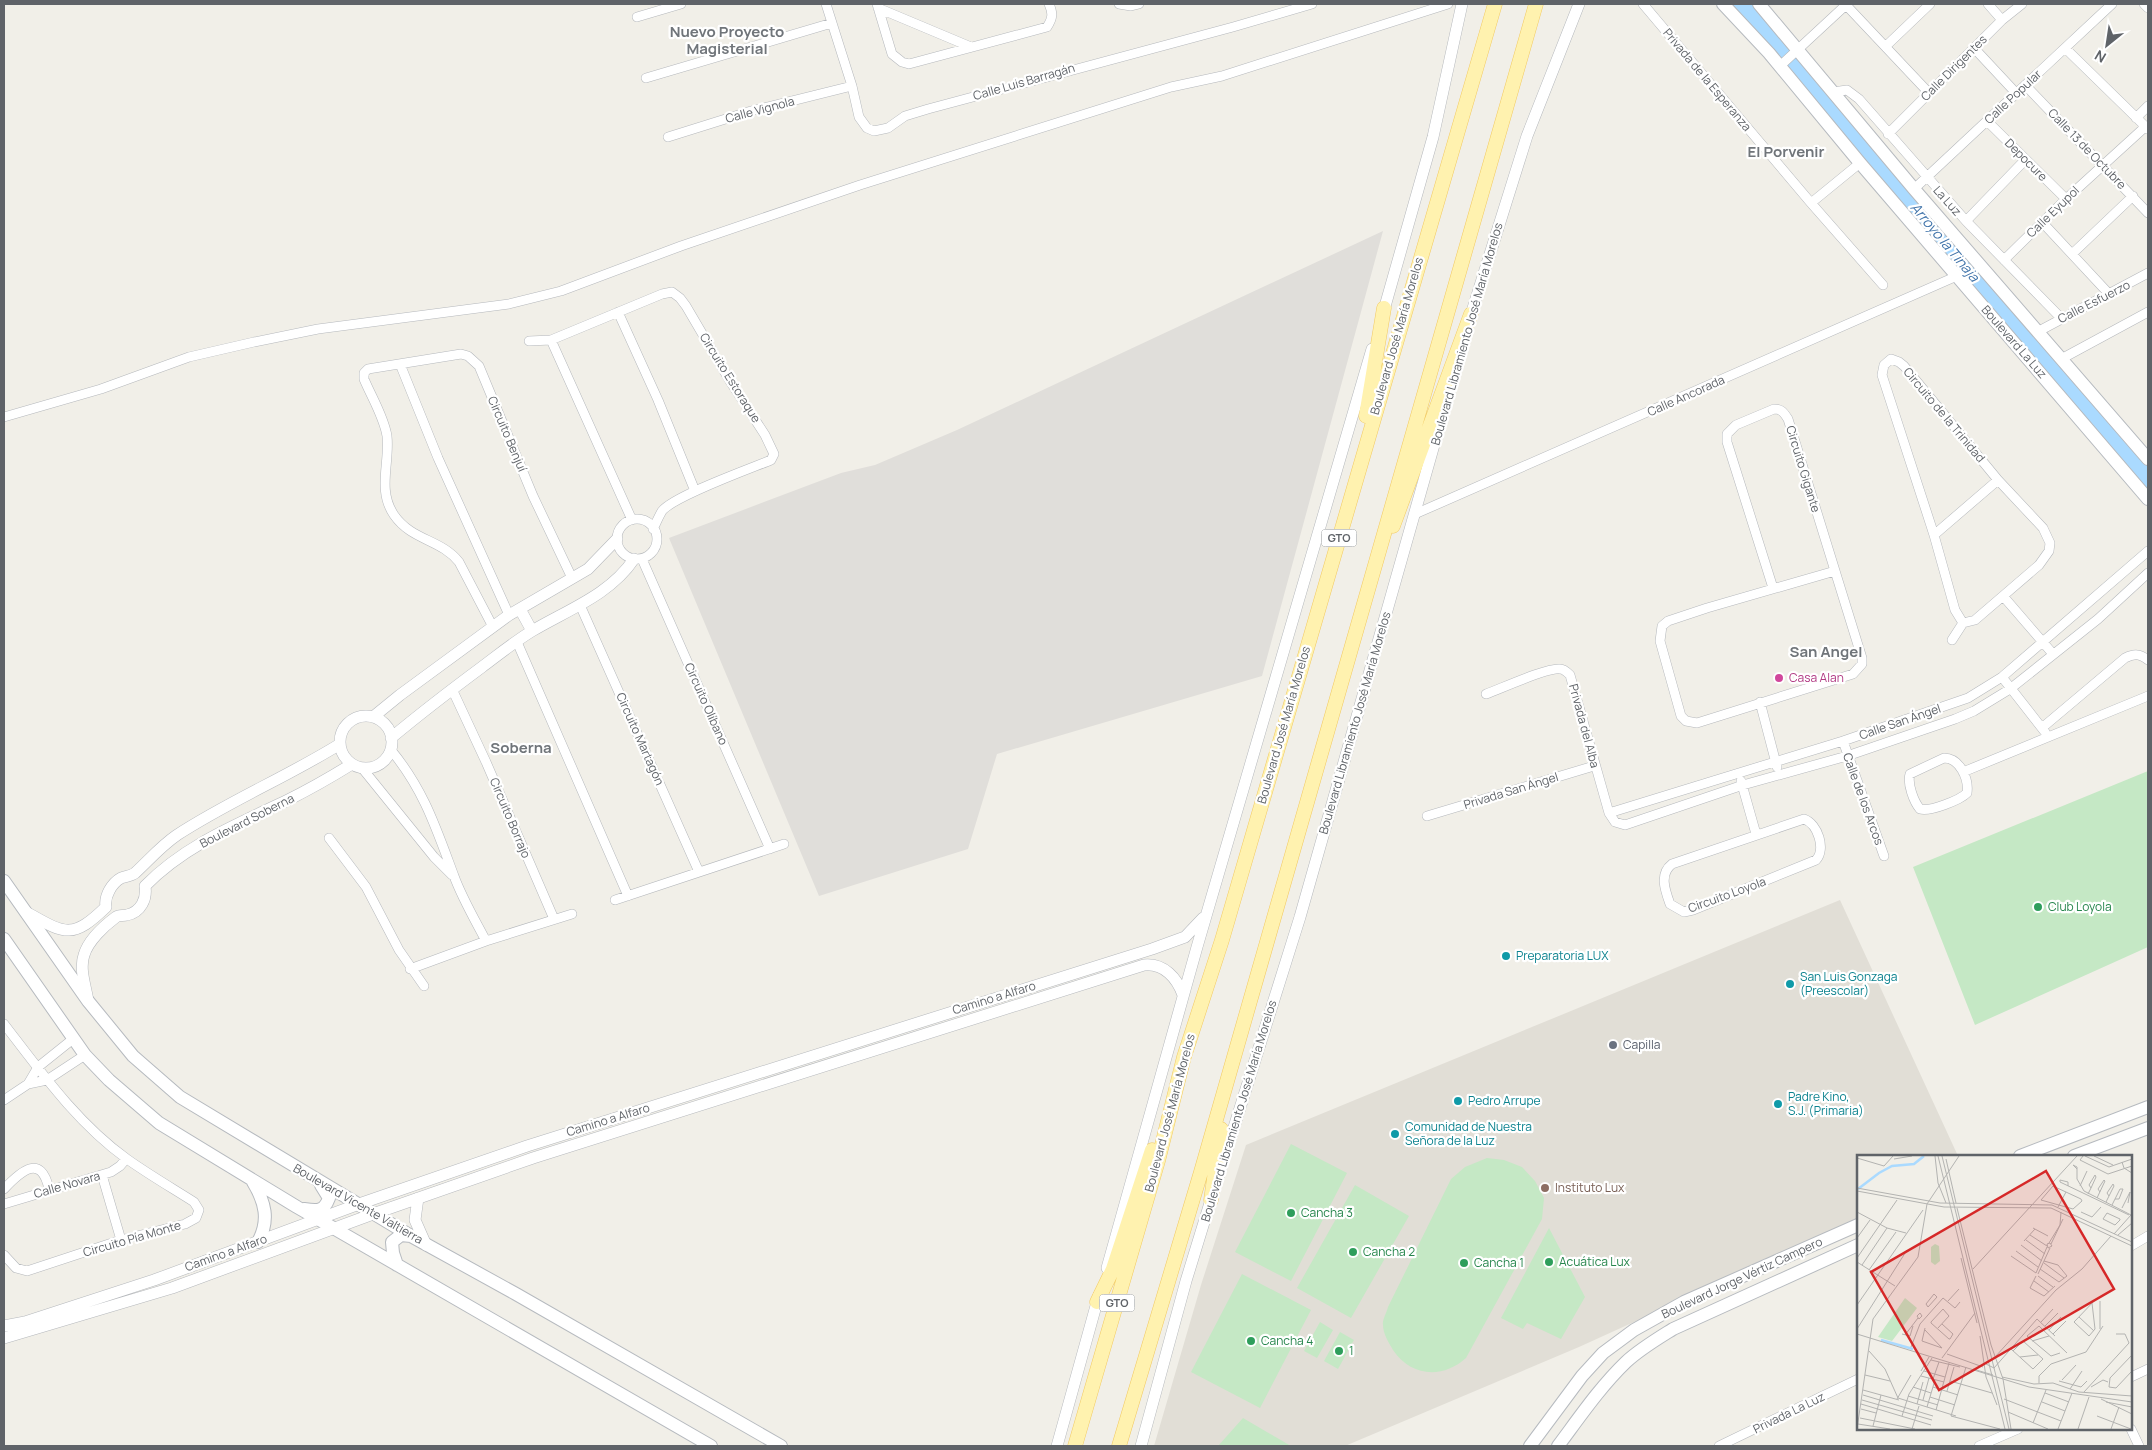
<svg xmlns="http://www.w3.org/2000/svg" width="2152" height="1450" viewBox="0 0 2152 1450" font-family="Manrope,sans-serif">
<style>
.industrial{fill:#e0deda}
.education{fill:#e1ded6}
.green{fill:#c5e8c5}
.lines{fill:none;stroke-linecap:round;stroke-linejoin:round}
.river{stroke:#aadaff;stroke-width:18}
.minor-casing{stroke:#b5b8bc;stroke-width:10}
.tertiary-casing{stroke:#b5b8bc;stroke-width:12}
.secondary-casing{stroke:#b6babf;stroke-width:14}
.primary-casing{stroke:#f2c960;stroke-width:15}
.minor{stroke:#fff;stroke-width:9}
.tertiary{stroke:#fff;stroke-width:11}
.secondary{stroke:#fff;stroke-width:12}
.primary{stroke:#fff2af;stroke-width:14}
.hotel-dot{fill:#d1479c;stroke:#fff;stroke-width:2}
.leisure-dot{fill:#2e9e5b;stroke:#fff;stroke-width:2}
.culture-dot{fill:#0f9aa8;stroke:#fff;stroke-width:2}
.worship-dot{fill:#6b7280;stroke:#fff;stroke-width:2}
.education-dot{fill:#8d6e63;stroke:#fff;stroke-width:2}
.labels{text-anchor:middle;stroke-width:4.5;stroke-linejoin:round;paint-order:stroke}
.shield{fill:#fff;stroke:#8f9295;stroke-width:1}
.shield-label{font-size:11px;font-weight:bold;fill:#5f6368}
.street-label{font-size:12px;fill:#5f6368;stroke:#fff}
.hotel-label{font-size:12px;fill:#b23c85;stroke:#fff;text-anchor:start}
.leisure-label{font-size:12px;fill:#27864d;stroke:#fff;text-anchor:start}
.culture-label{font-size:12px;fill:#0d838f;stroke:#fff;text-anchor:start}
.worship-label{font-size:12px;fill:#5b616d;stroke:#fff;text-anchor:start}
.education-label{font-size:12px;fill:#785e54;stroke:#fff;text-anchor:start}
.water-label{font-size:14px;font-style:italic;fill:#4174aa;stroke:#fff}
.quarter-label{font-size:15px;font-weight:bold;fill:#70757a;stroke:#fff}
.inset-river{fill:none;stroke:#aadaff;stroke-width:2.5}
.inset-road{fill:none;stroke:#b3b3b1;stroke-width:1}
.view{fill:#d62828;fill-opacity:0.15;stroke:#d62828;stroke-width:2.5}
.inset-edge{fill:none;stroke:#5f6368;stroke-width:2.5}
</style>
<rect width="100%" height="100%" fill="#f1efe8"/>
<path class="industrial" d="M1383 231 1262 676 997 754 968 849 819 896 669 538 841 473 875 465 957 430Z"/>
<path class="education" d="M1840 900 1958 1156H1858V1220L1579 1347 1345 1446H1154L1201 1285 1246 1145Z"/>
<path class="green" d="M2148 771V947L1975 1025 1913 867Z
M1291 1144 1347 1173 1291 1281 1235 1252Z
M1487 1158 1504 1160 1522 1167 1535 1181 1544 1198 1542 1219 1466 1358C1443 1379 1411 1377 1393 1350 1389 1343 1383 1334 1383 1325 1382 1320 1387 1312 1388 1307L1451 1179 1465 1167Z
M1355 1185 1409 1216 1351 1318 1297 1288Z
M1549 1228 1585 1297 1561 1339 1527 1323 1523 1329 1501 1318Z
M1242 1274 1311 1310 1260 1408 1191 1372Z
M1320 1322 1333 1330 1317 1358 1304 1351Z
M1340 1332 1354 1340 1338 1369 1324 1361Z
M1243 1418 1291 1446H1218Z"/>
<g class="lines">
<path class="river" d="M1742 4 2148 480"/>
<defs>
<path id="minor" d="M826 4 852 86 859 117 867 128 874 131 888 128 905 116 928 109 1233 27 1312 4
M877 4 892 54 902 62 909 64 1047 27C1053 18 1053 13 1049 4
M1119 4 1131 6 1139 4
M1643 4 1811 203 1883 285
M1988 4 2002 20
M2144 4 2148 8
M1846 5 1929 93
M878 8 971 47
M637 17 681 4
M1886 46 1930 4
M1974 48 2016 93
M2065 48 2148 129
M1780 66 1847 4
M646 78 832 23
M2025 85 2148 213
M1833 92 1847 90 1859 99 1966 221 2062 319
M2136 118 2148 106
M1987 121 2066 199
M1888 134 2002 20 2022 4
M668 137 751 111 852 86
M1914 189 2112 4
M1811 203 1860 163
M1966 221 2025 160
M2042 222 2110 295
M2072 254 2133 196
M2004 260 2066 199 2145 127
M618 312 658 400 695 491
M2039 331 2148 273
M551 340 632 520
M529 341 551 340 662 294 672 292 680 298 686 306 730 381 765 435 774 454 771 460C749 469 674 496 662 511 659 516 656 523 653 529
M2063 358 2148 312
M1891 359 1899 362 1904 366 1998 480 2043 528 2050 543 2049 551 2039 565 1975 620 1963 623 1955 610 1934 535 1882 375 1884 365Z
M400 364 438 458 509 615
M4 417 101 389 189 357 254 342 318 329 509 304 561 291 681 246 860 185 1171 87 1222 76 1448 4
M1415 514 1957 276
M617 539a20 20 0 1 1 40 0a20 20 0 1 1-40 0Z
M1934 535 1998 480
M642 559 770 849
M1773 588 1727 442V434L1736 425 1774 409C1782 409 1784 413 1788 419L1862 658V664L1853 674 1697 723 1686 721 1681 716 1660 641 1662 626 1668 621 1707 608 1835 571
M2003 596 2053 654
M580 605 699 872
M493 627 459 562C441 539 412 541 394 515 377 490 390 463 387 436 384 417 371 396 364 379V373L368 369 461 354 468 356 479 366 533 496 572 578
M1952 640 1963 623
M517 642 628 896
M2002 677 2045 732
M452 689 486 762 554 919
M1486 694C1500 689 1548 667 1560 669 1564 669 1567 672 1570 675L1609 813 1615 822 1625 825 1743 785 1847 756 1955 719 1974 711 2010 689 2098 619 2148 573
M1760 702 1777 767
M2043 727 2125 658C2135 653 2140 654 2148 660
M1843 741 1884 856
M391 750C424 790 436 828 454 876 462 898 475 920 486 941
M1944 758C1960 758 1969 779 1967 793 1960 800 1930 812 1920 809 1914 802 1907 784 1910 774Z
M362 768 434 857 452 875
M1963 772 2148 696
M1741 781 1756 834
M1609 813 1843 741 1968 698 2002 677 2148 551
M1427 816 1594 766
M1804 819C1818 824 1826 849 1816 860L1693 910 1684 912 1670 904C1665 890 1659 874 1672 864Z
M329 838 366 887 399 950 424 986
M615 900 784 844
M410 969 486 941 572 914
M4 1024C41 1072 77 1123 127 1159 148 1174 172 1188 194 1202L199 1210 196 1218 185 1224 121 1240 27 1271 16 1268 4 1255
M28 1084 38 1067 73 1039
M4 1100 28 1084 47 1080 85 1055
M102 1175 121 1240
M4 1189C21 1171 41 1153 49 1189
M4 1204 111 1172 120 1166 126 1159
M2131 1246 2148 1236
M2131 1377 2148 1369
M2131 1429 2139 1446
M1719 1446 1858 1379
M1979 1446 2018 1429"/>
<path id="tertiary" d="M1382 317 1433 137 1462 4
M1469 321 1527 136 1579 4
M520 609 532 631
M340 742a26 26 0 1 1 52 0a26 26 0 1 1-52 0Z
M373 717 400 695 509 615 588 569 617 539
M391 738C421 713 451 690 482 667 498 655 514 642 532 631 567 610 610 595 634 559
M26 912C65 934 72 940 106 907 104 896 112 883 121 878 126 876 131 876 135 873 149 860 161 846 177 835 229 801 287 777 340 744
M88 1001C86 987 79 969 84 955 88 941 104 926 116 917 119 915 123 916 127 915 141 912 147 899 145 886 185 845 238 824 288 800 310 789 331 777 352 764
M1219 1175 1300 917 1451 385
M418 1198 415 1220 426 1245
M1107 1268 1197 947 1372 349
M4 1326 25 1322 154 1280 359 1204 527 1146 1152 949 1185 937 1203 918
M4 1338 172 1288 373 1214 533 1158 1144 965C1164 963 1177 978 1183 995
M1057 1446 1099 1295
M1141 1446 1186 1281 1213 1193"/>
<path id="secondary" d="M1723 4 1769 53 1860 163 2148 499
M1759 4 1914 189 2148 459
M4 881 88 1001 133 1056 180 1097 411 1236 516 1294 781 1446
M4 939 85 1055 109 1080 159 1123 297 1207 711 1446
M2020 1156 2148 1107
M2074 1156 2148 1128
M253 1182C265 1202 270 1220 258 1242
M304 1209C317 1211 324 1212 329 1198L321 1185
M397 1265 393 1253 392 1242 401 1235 411 1236
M1530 1446 1582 1376 1603 1353 1634 1330 1684 1302 1858 1225
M1558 1446C1579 1418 1600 1387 1626 1362 1640 1349 1657 1339 1673 1329L1858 1245"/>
<path id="primary" d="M1366 416 1384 308
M1393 526 1471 314
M1211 1200 1221 1129
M1097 1302 1113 1269 1152 1150
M1075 1446 1158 1161 1184 1057 1222 940 1495 4
M1119 1446 1201 1172 1536 4"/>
</defs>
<use href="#minor" class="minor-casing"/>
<use href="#tertiary" class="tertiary-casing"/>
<use href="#secondary" class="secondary-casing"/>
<use href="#primary" class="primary-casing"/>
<use href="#minor" class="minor"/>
<use href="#tertiary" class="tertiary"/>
<use href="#secondary" class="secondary"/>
<use href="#primary" class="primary"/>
</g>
<circle class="hotel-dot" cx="1779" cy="678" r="5"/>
<g class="leisure-dot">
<circle cx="2038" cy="907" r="5"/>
<circle cx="1291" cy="1213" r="5"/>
<circle cx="1353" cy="1252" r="5"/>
<circle cx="1549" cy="1262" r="5"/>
<circle cx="1464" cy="1263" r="5"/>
<circle cx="1251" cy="1341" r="5"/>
<circle cx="1339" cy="1351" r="5"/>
</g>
<g class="culture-dot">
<circle cx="1506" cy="956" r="5"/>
<circle cx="1790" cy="984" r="5"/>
<circle cx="1458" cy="1101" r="5"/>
<circle cx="1778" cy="1104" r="5"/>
<circle cx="1395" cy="1134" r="5"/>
</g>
<circle class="worship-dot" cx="1613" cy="1045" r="5"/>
<circle class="education-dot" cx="1545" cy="1188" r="5"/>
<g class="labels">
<g class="shield">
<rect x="1321.5" y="529.5" width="35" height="17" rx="4"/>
<rect x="1099.5" y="1294.5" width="35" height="17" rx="4"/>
</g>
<g class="shield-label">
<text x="1339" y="542">GTO</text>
<text x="1117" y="1307">GTO</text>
</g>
<g class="street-label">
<text transform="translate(1954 68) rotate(-45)" y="4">Calle Dirigentes</text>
<text transform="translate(1707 80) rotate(50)" y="4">Privada de la Esperanza</text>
<text transform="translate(1024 82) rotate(-16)" y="4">Calle Luis Barragán</text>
<text transform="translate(2013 97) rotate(-43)" y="4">Calle Popular</text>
<text transform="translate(760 110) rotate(-15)" y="4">Calle Vignola</text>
<text transform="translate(2087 149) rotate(46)" y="4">Calle 13 de Octubre</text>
<text transform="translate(2026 160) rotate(45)" y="4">Depocure</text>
<text transform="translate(1947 201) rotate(48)" y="4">La Luz</text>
<text transform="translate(2053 212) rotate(-44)" y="4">Calle Eyupol</text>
<text transform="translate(2094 302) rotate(-27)" y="4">Calle Esfuerzo</text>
<text transform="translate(1467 334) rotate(-74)" y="4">Boulevard Libramiento José María Morelos</text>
<text transform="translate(1397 336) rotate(-74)" y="4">Boulevard José María Morelos</text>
<text transform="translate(2014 342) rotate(49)" y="4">Boulevard La Luz</text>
<text transform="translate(730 378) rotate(58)" y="4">Circuito Estoraque</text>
<text transform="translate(1686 396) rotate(-24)" y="4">Calle Ancorada</text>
<text transform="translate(1944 415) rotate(50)" y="4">Circuito de la Trinidad</text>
<text transform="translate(507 434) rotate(67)" y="4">Circuito Benjuí</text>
<text transform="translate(1803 469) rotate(73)" y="4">Circuito Gigante</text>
<text transform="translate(706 704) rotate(66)" y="4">Circuito Olíbano</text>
<text transform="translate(1900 722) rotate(-19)" y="4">Calle San Ángel</text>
<text transform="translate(1355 723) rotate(-74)" y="4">Boulevard Libramiento José María Morelos</text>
<text transform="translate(1284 725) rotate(-74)" y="4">Boulevard José María Morelos</text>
<text transform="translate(1584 726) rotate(75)" y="4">Privada del Alba</text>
<text transform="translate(640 739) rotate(66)" y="4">Circuito Martagón</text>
<text transform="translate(1511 791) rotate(-17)" y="4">Privada San Ángel</text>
<text transform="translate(1863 799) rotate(70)" y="4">Calle de los Arcos</text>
<text transform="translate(510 818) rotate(67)" y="4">Circuito Borrajo</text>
<text transform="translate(247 821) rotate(-27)" y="4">Boulevard Soberna</text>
<text transform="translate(1727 895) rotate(-20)" y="4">Circuito Loyola</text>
<text transform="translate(994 998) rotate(-17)" y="4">Camino a Alfaro</text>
<text transform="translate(1239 1111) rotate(-73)" y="4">Boulevard Libramiento José María Morelos</text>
<text transform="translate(1170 1113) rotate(-75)" y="4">Boulevard José María Morelos</text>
<text transform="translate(608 1120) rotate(-17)" y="4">Camino a Alfaro</text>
<text transform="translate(67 1185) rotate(-16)" y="4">Calle Novara</text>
<text transform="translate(358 1204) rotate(30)" y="4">Boulevard Vicente Valtierra</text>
<text transform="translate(132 1239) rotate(-16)" y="4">Circuito Pía Monte</text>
<text transform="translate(226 1253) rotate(-20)" y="4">Camino a Alfaro</text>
<text transform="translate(1742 1278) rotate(-25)" y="4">Boulevard Jorge Vértiz Campero</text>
<text transform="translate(1789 1413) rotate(-26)" y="4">Privada La Luz</text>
</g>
<g class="hotel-label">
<text x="1789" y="682">Casa Alan</text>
</g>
<g class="leisure-label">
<text x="2048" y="911">Club Loyola</text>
<text x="1301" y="1217">Cancha 3</text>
<text x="1363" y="1256">Cancha 2</text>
<text x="1559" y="1266">Acuática Lux</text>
<text x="1474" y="1267">Cancha 1</text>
<text x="1261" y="1345">Cancha 4</text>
<text x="1349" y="1355">1</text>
</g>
<g class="culture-label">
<text x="1516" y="960">Preparatoria LUX</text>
<text x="1800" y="981">San Luis Gonzaga<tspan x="1800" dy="14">(Preescolar)</tspan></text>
<text x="1788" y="1101">Padre Kino,<tspan x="1788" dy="14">S.J. (Primaria)</tspan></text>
<text x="1468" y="1105">Pedro Arrupe</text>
<text x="1405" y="1131">Comunidad de Nuestra<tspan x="1405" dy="14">Señora de la Luz</tspan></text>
</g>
<g class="worship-label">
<text x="1623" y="1049">Capilla</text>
</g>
<g class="education-label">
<text x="1555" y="1192">Instituto Lux</text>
</g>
<g class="water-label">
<text transform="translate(1945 242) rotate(50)" y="5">Arroyo la Tinaja</text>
</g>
<g class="quarter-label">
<text x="727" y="37">Nuevo Proyecto<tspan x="727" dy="17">Magisterial</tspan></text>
<text x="1786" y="157">El Porvenir</text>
<text x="1826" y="657">San Angel</text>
<text x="521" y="753">Soberna</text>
</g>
</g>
<g transform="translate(1857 1155)">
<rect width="275" height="275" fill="#f1efe8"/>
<path d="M78 89 82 91 83 106 78 110 74 107V92ZM48 143 60 153 35 186 21 182Z" fill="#c5e8c5"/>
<path class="inset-river" d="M1 34 22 18 35 11 57 9 67 1M24 185 56 194"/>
<path class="inset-road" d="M78 1 81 28 89 48M81 1 148 274M85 1 152 274M226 1 223 5 251 19 275 11M228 1 252 12 275 4M237 1 256 10M0 3 27 11 36 1M37 4 55 1M89 4 99 48M265 7 267 13 275 18M220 14 216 10 220 12V24L227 36 274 60 257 79M196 31 224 44 225 46 216 54 184 45ZM211 31V27L203 25V27L272 60M223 31 230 16M0 33 83 48 195 50 275 87M0 36 87 52 194 53 275 91M231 39 234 33 239 22 238 20 232 30 234 33M240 43 248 26 247 25 241 34 243 37M249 47 257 31 256 29 250 38 252 41M255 50 263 34H266L262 44H258M201 52 209 37M100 53 134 190 146 224 154 274M265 53 273 37 271 48M0 57 30 73 49 78M224 57 235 62 244 52M250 58 263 64V65L258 70 246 64ZM176 73 191 81M173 80 190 91M261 80 275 68M0 83 13 65M169 85 188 99M167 86 178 74M192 88 203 70 204 57M193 88 195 91 191 93 190 89ZM194 89 206 64M164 90 185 106M159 96 181 112M154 101 179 118M0 103 40 45M104 103 120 168M0 107 38 131M187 108 207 123M5 110 30 73M116 114 220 1M183 114 202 127 210 121 201 110 187 106M12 115 39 77M179 118 190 92M181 119 193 93M179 121 173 133 187 141 198 131M181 121 196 132M177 126 192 137M77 139 80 142 71 152 69 149ZM91 146 102 134M243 146V174M235 148 238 174 232 181 217 167 218 166 239 144M0 150 66 55M63 158 65 161 62 164 60 161ZM222 162 237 176M184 167 196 154M188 171 201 158M68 173 65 186 85 193M81 173 92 161 86 154 74 167V168L92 184H93L96 179 85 169M0 174 50 95M68 175 85 193M192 175 204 162M0 179 172 232 275 247M45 179 53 181 56 171M196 179 209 166M48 180 61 163M123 181 129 222 140 250M175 186 192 181M54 192 63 169 86 143 98 153 103 147M154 194 176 214 186 204 166 186 156 196M12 196 28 214 41 243 99 261M203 198 194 201 170 181 182 171 210 198M90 199 126 212M275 200 253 223 252 232 259 233 275 216M138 202 199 135 225 114 254 81M163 202 181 200M85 203 118 158M74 205 103 212M129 209 137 213 180 164 198 181M109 212 94 261 143 274M116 214 136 220M64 216 72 202M67 216 88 222M8 220 33 226M64 221 87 227M145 222 177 229 196 228 222 237 275 241M76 224 82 207M205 225 219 210M93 226 135 238M202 226 224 232 230 226M182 228V221L194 209 229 197 246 171M56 232 74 238M76 232 101 240M234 232 246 225 251 227M213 234 225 216M6 235 42 245M90 236 97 212M227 237 272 188 268 179H259M188 238 212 247M6 240 76 261M51 241 81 250M73 242 98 250M40 244 54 220M147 244 204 266M244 244 275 259M5 245 75 265M66 245 72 223M185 247 208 256M249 247 275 252M4 249 74 270M60 249 66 227M70 252 78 225M4 254 19 258M79 255 92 208M151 257 191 274M45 261 52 239 75 203M240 261 274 274M3 263 58 274M176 268 189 235M1 269 33 274M16 271 24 240M0 274 16 164 61 102 70 49 102 1M55 274 62 251M201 274 215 238M221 274 232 242M254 274 262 252"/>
<path class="view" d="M189 16 257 134 82 235 14 117Z"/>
<rect width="275" height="275" class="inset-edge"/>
</g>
<rect width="2152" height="1450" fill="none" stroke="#5f6368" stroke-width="10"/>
<g transform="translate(2107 45) rotate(210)" stroke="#ffffff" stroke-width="4" paint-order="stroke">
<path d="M0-4L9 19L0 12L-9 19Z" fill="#5f6368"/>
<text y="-8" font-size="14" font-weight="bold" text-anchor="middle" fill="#5f6368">N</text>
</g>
</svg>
